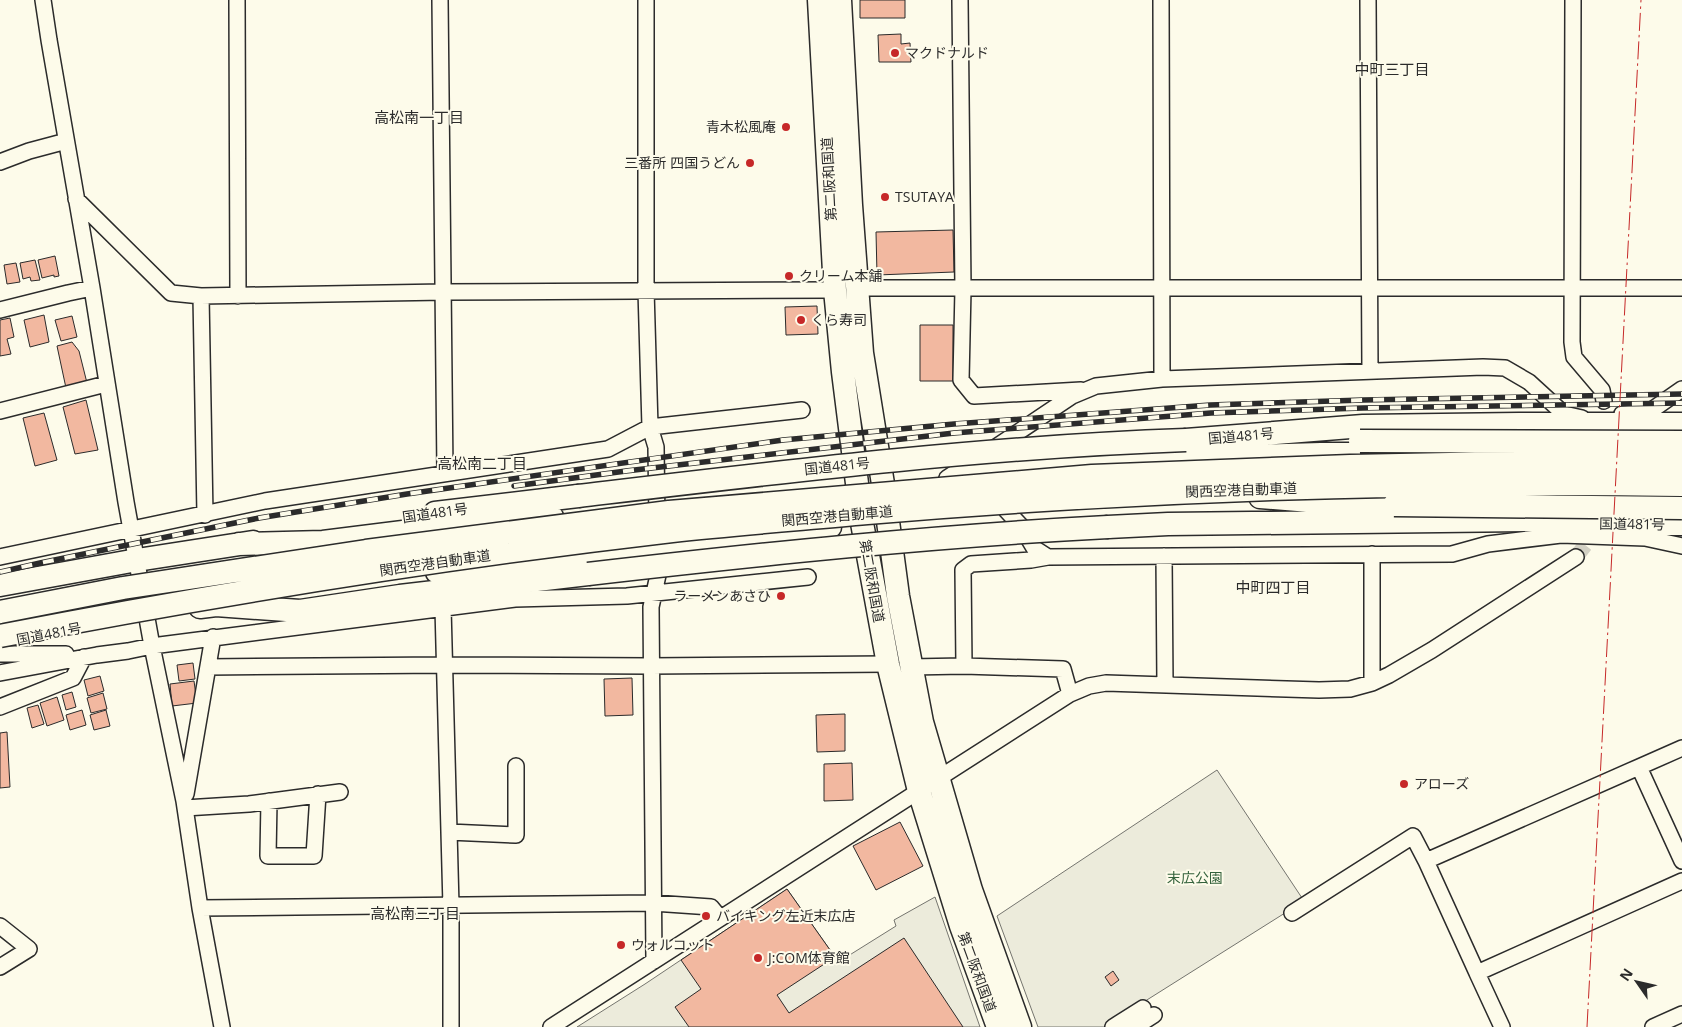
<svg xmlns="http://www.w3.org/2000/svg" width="1682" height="1027" viewBox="0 0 1682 1027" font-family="'Open Sans','Noto Sans JP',sans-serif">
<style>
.green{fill:#ecebdb;stroke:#74746e}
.building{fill:#f2b8a0;stroke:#2b2b2b}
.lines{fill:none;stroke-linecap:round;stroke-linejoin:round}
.minor-tunnel{stroke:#d3d1c4;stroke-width:15;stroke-dasharray:15 8;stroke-linecap:butt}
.minor-casing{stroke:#2b2b2b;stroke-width:18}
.highway-casing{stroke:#2b2b2b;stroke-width:25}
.minor{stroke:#fdfbea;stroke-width:15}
.highway{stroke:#fdfbea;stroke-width:22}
.rail-casing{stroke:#2b2b2b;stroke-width:5.5}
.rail{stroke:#fdfbea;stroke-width:4;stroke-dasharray:11;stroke-linecap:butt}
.highway-bridge-casing{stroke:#2b2b2b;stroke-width:25;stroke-linecap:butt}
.highway-bridge{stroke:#fdfbea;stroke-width:22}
.power{stroke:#c62828;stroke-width:1;stroke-dasharray:18 4 2.5 4;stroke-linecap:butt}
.poi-dot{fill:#c62828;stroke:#fdfbea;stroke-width:2}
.labels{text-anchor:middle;stroke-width:4;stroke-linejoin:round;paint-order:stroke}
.poi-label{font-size:14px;fill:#2b2b2b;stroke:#fdfbea;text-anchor:start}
.street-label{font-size:14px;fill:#2b2b2b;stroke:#fdfbea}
.park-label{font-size:14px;fill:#34623c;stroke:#fdfbea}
.neighbourhood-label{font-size:15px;fill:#2b2b2b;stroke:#fdfbea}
</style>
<rect width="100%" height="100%" fill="#fdfbea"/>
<path class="green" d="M1217 770 1304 901 1104 1027H1038L997 916Z
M787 889 835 957 840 961 896 926 894 920 935 897 980 1027H577L645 984Z"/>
<path class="building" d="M860 0H905V18H860Z
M901 34V44L910 43 911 62H879L878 35Z
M953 230 954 272 877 275 876 232Z
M55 256 59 276 54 277V275L42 278 38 260Z
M35 260 40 280 31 281 30 277 23 279 20 263Z
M16 263 20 282 7 284 4 265Z
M817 306 818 334 786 335 785 307Z
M44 315 49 342 30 347 24 320Z
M72 316 77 337 61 341 55 320Z
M10 318 14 337 7 339 11 354 0 356V320Z
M920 325H953V381H920Z
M72 342 79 351 87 383 66 388 57 346Z
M86 400 98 450 75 454 63 407Z
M44 413 57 460 35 466 23 418Z
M193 663 195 679 179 681 177 665Z
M100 676 104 691 88 696 84 680Z
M632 678 633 715 605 716 604 679Z
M194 681 197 703 172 706 170 684Z
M72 692 76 707 66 710 62 695Z
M103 693 107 709 91 713 87 698Z
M57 697 64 720 47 726 40 703Z
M38 705 44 724 32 728 27 708Z
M82 710 86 725 70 730 66 715Z
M106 710 110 726 94 730 90 715Z
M845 714V751L817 752 816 715Z
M7 732 10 787 0 788V733Z
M852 763 853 800 824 801V764Z
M900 822 923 866 876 890 853 846Z
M787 889 835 957 777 995 789 1013 904 938 963 1027H689L675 1007 701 989 681 960Z
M1113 971 1119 980 1111 986 1105 977Z"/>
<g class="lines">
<path class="minor-tunnel" d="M1576 557 1587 543 1597 526"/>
<defs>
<path id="minor" d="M43 0 49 40 92 288 126 502 152 646 184 801 200 908 222 1027
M237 0 238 296
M440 0 445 473
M646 0V290L650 427 656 447 657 522
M960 0 963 289 961 380 974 396 1081 390
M1161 0 1162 379
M1368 0 1370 371
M1573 0 1572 342 1574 357 1602 390 1604 401
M0 162 29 151 59 143
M76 199 171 293 201 296
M857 288H1682
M0 310 68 293 92 288
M0 411 106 384
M1622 414 1649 412 1682 389
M993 449 1072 396 1096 386 1162 379 1483 367 1505 368 1529 382 1564 414 1582 418
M947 478 973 461
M1006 510 1021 526 1034 548 1048 557 1452 554 1488 544 1561 535 1645 538 1682 546
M205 515 201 296 444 292 835 290
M1372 554V683
M1164 556 1165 685
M0 557 265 501 608 449 650 427 802 410
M443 608 451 906V1027
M0 654H66
M964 666 963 570 971 564 1031 560 1048 557
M208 667 445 665 651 666 888 664
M910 667 964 666 1063 669 1070 694
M0 673 97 655 128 651 152 646 515 599 627 596 808 577
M0 707 73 678 84 657
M1682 748 1639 767 1682 861
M186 794 213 637
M269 801 268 856H314L318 794
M185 808 249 804 340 792
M449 832 516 835V766
M1426 861 1639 767
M200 908 653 903 711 907 720 918
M1292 913 1413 836 1426 861 1477 973 1682 881
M0 926 29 949 0 967
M654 961 651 607 658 575 657 558
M1477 973 1502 1027
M551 1027 1070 694 1089 686 1106 683 1319 690 1350 689 1372 683 1389 675 1432 650 1576 557
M1113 1027 1143 1008
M1135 1027 1154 1015
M1653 1027 1682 1014"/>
<path id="highway" d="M819 0 835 290 843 372 862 523 888 664 919 791 961 926 998 1027
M840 0 851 205 862 353 883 484 898 596 922 722 971 890 1020 1027
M1186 440 1363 426 1519 424H1682
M967 476 1120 460 1321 454H1429
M1260 497 1322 502 1394 505
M435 513 578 496
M1108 527 1168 524 1537 520 1615 524H1682
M239 544 323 542 443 527 552 517
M437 572 830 527
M0 585 137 560 253 542
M200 607 216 605 300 611 400 596 588 574"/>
</defs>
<use href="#minor" class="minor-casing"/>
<use href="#highway" class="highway-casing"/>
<use href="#minor" class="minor"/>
<use href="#highway" class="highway"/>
<defs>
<path id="rail" d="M514 486 626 471 954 433 1211 413 1363 408 1682 403
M0 572 40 563 259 518 407 494 783 440 954 424 1210 405 1363 400 1682 394"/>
</defs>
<use href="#rail" class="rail-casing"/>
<use href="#rail" class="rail"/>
<defs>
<path id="highway-bridge" d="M1360 441 1682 442
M578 496C780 472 983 447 1186 440
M1394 505 1682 508
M588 574C761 554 934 536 1108 527
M0 612 123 588 366 551 669 512 1092 476 1350 466 1500 463 1682 464
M0 636C223 593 447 557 672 531 737 524 802 519 867 513 1138 490 1410 481 1682 485"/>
</defs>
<use href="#highway-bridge" class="highway-bridge-casing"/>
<use href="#highway-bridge" class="highway-bridge"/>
<path class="power" d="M1587 1027 1641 0"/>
</g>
<g class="poi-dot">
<circle cx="895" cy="53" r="5"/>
<circle cx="786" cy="127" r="5"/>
<circle cx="750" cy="163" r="5"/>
<circle cx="885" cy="197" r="5"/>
<circle cx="789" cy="276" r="5"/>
<circle cx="801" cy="320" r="5"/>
<circle cx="781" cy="596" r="5"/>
<circle cx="1404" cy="784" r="5"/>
<circle cx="706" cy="916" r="5"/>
<circle cx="621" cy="945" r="5"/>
<circle cx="758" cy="958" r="5"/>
</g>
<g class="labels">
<g class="poi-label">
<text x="905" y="58">マクドナルド</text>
<text x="776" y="132" text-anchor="end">青木松風庵</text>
<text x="740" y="168" text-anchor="end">三番所 四国うどん</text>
<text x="895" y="202">TSUTAYA</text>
<text x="799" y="281">クリーム本舗</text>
<text x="811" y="325">くら寿司</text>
<text x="771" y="601" text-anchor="end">ラーメンあさひ</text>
<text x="1414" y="789">アローズ</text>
<text x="716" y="921">バイキング左近末広店</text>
<text x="631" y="950">ウォルコット</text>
<text x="768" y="963">J:COM体育館</text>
</g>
<g class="street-label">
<text transform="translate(829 179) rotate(-93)" y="5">第二阪和国道</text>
<text transform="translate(1241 436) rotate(-5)" y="5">国道481号</text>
<text transform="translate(837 466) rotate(-6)" y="5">国道481号</text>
<text transform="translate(1241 490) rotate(-2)" y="5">関西空港自動車道</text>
<text transform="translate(435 513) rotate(-8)" y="5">国道481号</text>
<text transform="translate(837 516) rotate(-5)" y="5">関西空港自動車道</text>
<text transform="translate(1632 524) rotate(1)" y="5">国道481号</text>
<text transform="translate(435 563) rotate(-8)" y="5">関西空港自動車道</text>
<text transform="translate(872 581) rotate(80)" y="5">第二阪和国道</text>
<text transform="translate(49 634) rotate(-11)" y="5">国道481号</text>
<text transform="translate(977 972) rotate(70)" y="5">第二阪和国道</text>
</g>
<g class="park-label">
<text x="1195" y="883">末広公園</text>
</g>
<g class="neighbourhood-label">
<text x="1392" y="75">中町三丁目</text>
<text x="419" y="123">高松南一丁目</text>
<text x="482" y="469">高松南二丁目</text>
<text x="1273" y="593">中町四丁目</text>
<text x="415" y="919">高松南三丁目</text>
</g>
</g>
<g transform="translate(1637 982) rotate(304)" stroke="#fdfbea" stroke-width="4" paint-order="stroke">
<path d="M0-4L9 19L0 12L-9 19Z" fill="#2b2b2b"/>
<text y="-8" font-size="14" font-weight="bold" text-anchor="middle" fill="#2b2b2b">N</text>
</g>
</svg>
